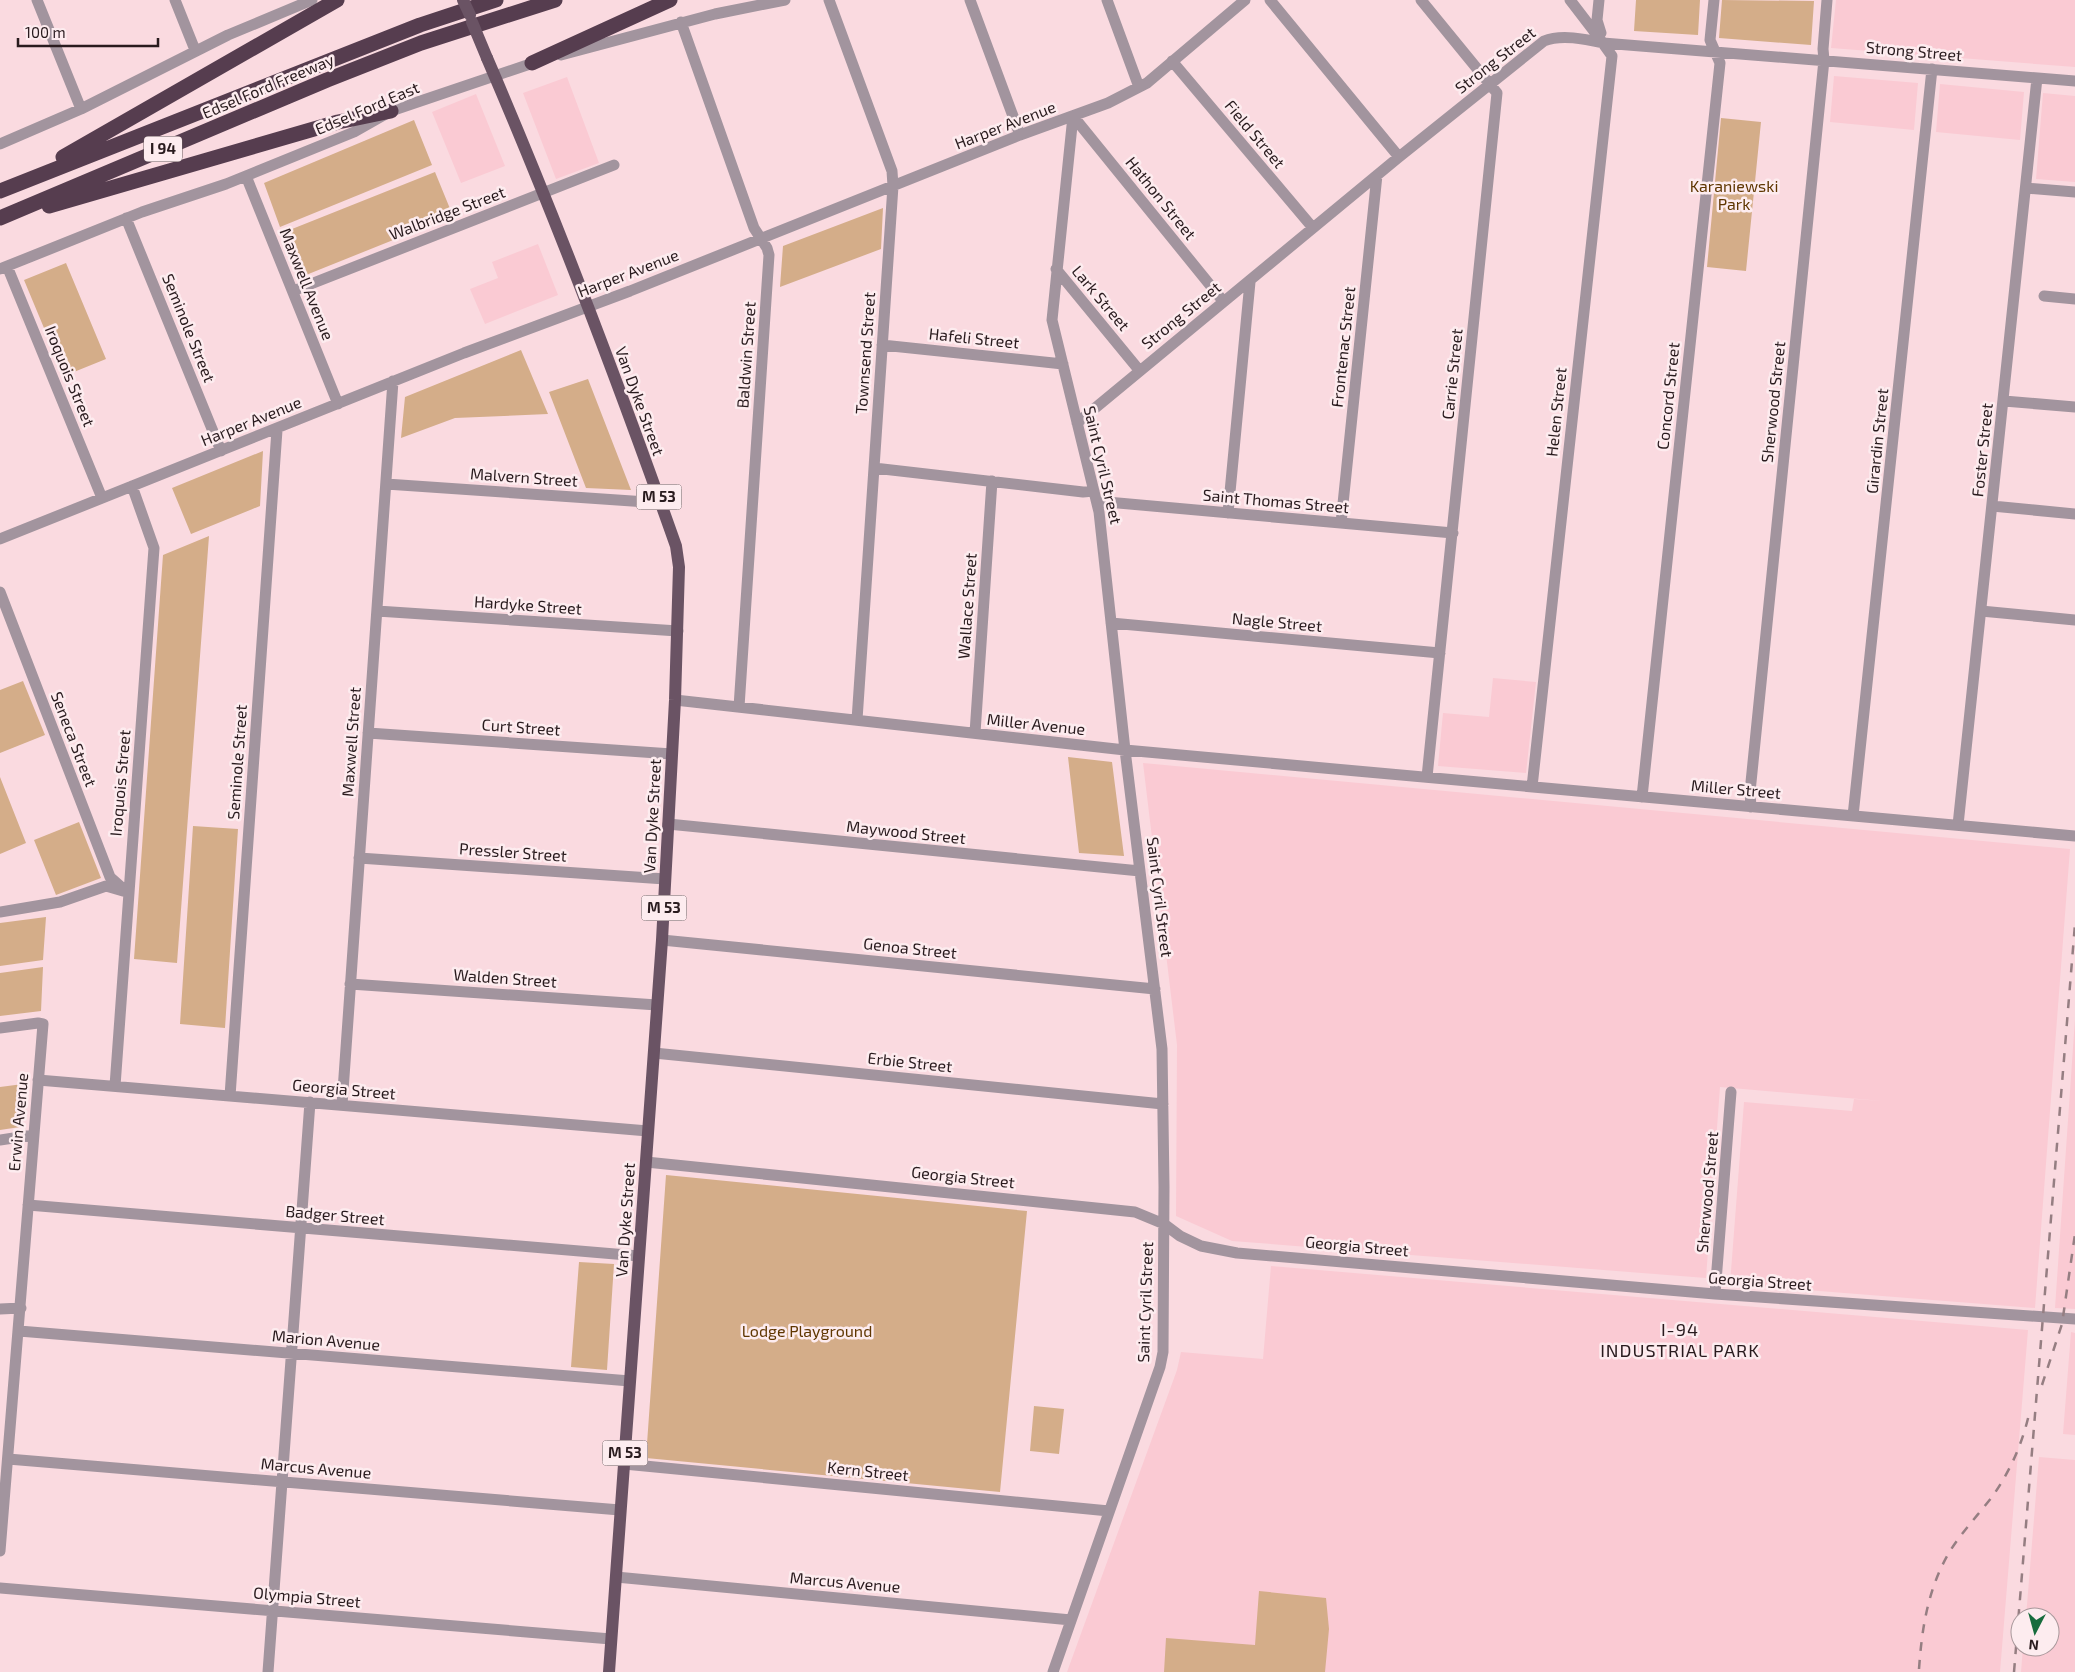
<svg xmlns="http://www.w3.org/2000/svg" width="2075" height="1672" viewBox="0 0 2075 1672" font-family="'Exo 2',sans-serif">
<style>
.built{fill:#facad3}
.green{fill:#d4ad89}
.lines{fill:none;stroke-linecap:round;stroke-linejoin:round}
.minor{stroke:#a2949e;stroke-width:11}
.major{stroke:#6a5364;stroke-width:12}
.highway{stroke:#563d4f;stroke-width:15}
.rail{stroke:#957e82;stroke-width:2.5;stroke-dasharray:9 9;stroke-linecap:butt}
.major-bridge{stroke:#6a5364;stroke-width:12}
.labels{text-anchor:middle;stroke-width:5;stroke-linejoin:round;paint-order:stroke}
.shield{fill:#fdecef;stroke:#695a5d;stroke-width:1}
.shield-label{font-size:15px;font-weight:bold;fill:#291b1e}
.street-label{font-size:16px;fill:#291b1e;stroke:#fdecef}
.park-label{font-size:16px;fill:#5f3600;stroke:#fdecef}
.neighbourhood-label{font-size:18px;letter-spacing:1px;fill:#291b1e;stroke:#fdecef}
</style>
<rect width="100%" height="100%" fill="#fadae0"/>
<path class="built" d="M1836 0H2075V67L1831 48Z
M1834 76 1918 83 1914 130 1830 122Z
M567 77 599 163 556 179 523 93Z
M1940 84 2024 92 2020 140 1936 132Z
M2043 93 2075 96V182L2036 179Z
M476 94 505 166 461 183 432 112Z
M538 244 558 295 485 324 470 289 498 278 492 262Z
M1493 678 1536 682 1526 773 1438 766 1443 713 1489 717Z
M1143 763 2070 849 2035 1308 1730 1284 1744 1102 1852 1111 1854 1099 1882 1101 1720 1087 1706 1278 1232 1241 1176 1216 1177 1045Z
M2075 1019V1309L2055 1308Z
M1271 1266 2028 1330 2000 1672H1067L1177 1370 1181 1352 1263 1359Z
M2071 1332 2075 1333V1435L2063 1434Z
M2039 1457 2075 1460V1672H2021L2023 1647H2050V1617H2026Z"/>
<path class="green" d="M1636 0H1700L1698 35 1634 31Z
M1722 0 1814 1 1811 45 1719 38Z
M1721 118 1761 122 1746 271 1707 267Z
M414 120 432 165 280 227 264 183Z
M435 172 453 216 301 277 282 233Z
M883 208 881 249 780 287 783 246Z
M66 263 106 359 64 376 24 280Z
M521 350 548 414 455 418 401 438 405 397Z
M588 379 631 490 586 488 549 392Z
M263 451 260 506 191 534 172 488Z
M209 536 177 963 134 959 163 555Z
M23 681 45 735 0 753V690Z
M1068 757 1112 762 1124 856 1079 853Z
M0 777 26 843 0 854Z
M79 822 101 878 56 895 34 840Z
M193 826 238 829 225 1028 180 1024Z
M46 917 43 960 0 966V923Z
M43 967 41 1011 0 1016V973Z
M23 1084 20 1127 0 1130V1087Z
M666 1175 1027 1211 1000 1492 646 1458Z
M579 1262 614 1264 607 1370 571 1367Z
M1034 1406 1064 1409 1059 1454 1030 1451Z
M1259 1591 1326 1598 1329 1629 1325 1672H1164L1166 1638 1255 1645Z"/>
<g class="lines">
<path class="minor" d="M37 0 81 109
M175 0 195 50
M829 0 892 171 893 186 857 720
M970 0 1020 135
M1107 0 1139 87
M1270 0 1399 157
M1421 0 1497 93 1427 777
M1570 0 1603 43
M1599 0 1597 20 1601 33
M681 22 754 228 767 248 769 255 739 707
M561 55 715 14 785 0
M1172 61 1313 228
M1073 116 1223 301
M0 144 81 109 228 35 312 0
M246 176 338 404
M2026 188 2075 192
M126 218 221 451
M7 266 102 498
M0 269 142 212 226 184 354 132 391 111 539 61
M1056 269 1139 370
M293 291 614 165
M2044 296 2075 299
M882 345 1063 364
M2004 401 2075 407
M1077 423 1399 157 1544 41C1561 34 1585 39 1603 43L2075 81
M874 468 1083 492 1094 491
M386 484 661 503
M1097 504 1107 502 1453 533
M1992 506 2075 514
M1228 513 1250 282
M1341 523 1377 175
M0 539 464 353 630 291 1020 135 1108 103 1147 83 1245 0
M0 592 110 877 127 892
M377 611 678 631
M1981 611 2075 620
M1111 623 1440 653
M675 700 1125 750 2075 836
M368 733 672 754
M975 733 992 481
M1532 787 1612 56 1602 42
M1642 797 1720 63 1710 40 1714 0
M1751 807 1750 792 1824 60 1823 49 1827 0
M1853 816 1932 69
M668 824 1140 871
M1958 825 2037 78
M359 858 665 879
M0 912 60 902 106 886 123 891
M662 940 1155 989
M350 984 657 1005
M0 1028 38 1023 43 1024 0 1551
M654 1053 1163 1104
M38 1080 648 1131
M115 1086 154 548 132 486
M230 1096 277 430
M342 1105 393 381
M0 1140 33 1135
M646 1162 1135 1212 1164 1224 1180 1236 1201 1246 1237 1253 1715 1294 2075 1319
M28 1205 639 1256
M1715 1294 1731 1092
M0 1309 21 1308
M19 1331 630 1381
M8 1459 620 1510
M624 1464 1109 1511
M616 1577 1071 1620
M0 1588 611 1639
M268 1672 310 1102
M1053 1672 1160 1367 1163 1352 1164 1187 1162 1049 1125 750 1099 512 1052 320 1073 116"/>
<path class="major" d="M487 58C556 218 618 382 676 546L679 567 675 700 662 940 609 1672"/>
<path class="highway" d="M532 63 670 0
M63 157 337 0
M0 191 420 25 496 0
M49 206 338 122 391 111
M0 218 327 80 421 43 555 0"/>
<path class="rail" d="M2042 1385 2062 1324 2075 1234
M1919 1669C1922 1627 1928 1588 1950 1551 1962 1532 1978 1515 1992 1497 2011 1470 2023 1442 2030 1410
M2014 1672 2075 924"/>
<path class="major-bridge" d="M463 0 470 15
M472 22 487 58"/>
</g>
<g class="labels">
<g class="shield">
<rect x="144" y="136.5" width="38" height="25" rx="4"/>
<rect x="636.5" y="484.5" width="45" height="25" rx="4"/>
<rect x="641.5" y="895.5" width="45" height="25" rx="4"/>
<rect x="602.5" y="1440.5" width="45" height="25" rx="4"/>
</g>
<g class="shield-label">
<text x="163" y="154">I 94</text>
<text x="659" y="502">M 53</text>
<text x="664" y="913">M 53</text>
<text x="625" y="1458">M 53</text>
</g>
<g class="street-label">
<text transform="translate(1914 51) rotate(5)" y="6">Strong Street</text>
<text transform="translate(1495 60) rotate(-38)" y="6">Strong Street</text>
<text transform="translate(268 86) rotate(-23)" y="6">Edsel Ford Freeway</text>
<text transform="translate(367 108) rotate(-23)" y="6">Edsel Ford East</text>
<text transform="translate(1005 125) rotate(-21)" y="6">Harper Avenue</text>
<text transform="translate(1255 134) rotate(50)" y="6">Field Street</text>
<text transform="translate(1161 198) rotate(51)" y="6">Hathon Street</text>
<text transform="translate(447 213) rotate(-21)" y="6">Walbridge Street</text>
<text transform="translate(628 273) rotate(-21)" y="6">Harper Avenue</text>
<text transform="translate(307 284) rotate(68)" y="6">Maxwell Avenue</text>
<text transform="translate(1101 298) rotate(50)" y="6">Lark Street</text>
<text transform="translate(1181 315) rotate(-39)" y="6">Strong Street</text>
<text transform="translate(189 328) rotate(68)" y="6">Seminole Street</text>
<text transform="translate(974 338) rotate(6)" y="6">Hafeli Street</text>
<text transform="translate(1343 347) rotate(-84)" y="6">Frontenac Street</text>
<text transform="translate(865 353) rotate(-86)" y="6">Townsend Street</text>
<text transform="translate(746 355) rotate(-86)" y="6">Baldwin Street</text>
<text transform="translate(1452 374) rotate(-84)" y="6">Carrie Street</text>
<text transform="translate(70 376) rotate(68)" y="6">Iroquois Street</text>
<text transform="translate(1668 396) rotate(-84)" y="6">Concord Street</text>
<text transform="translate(640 401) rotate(70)" y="6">Van Dyke Street</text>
<text transform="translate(1773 402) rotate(-84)" y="6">Sherwood Street</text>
<text transform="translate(1556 412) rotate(-84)" y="6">Helen Street</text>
<text transform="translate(251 421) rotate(-22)" y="6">Harper Avenue</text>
<text transform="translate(1877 441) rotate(-84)" y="6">Girardin Street</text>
<text transform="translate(1982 450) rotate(-84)" y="6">Foster Street</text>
<text transform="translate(1103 465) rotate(77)" y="6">Saint Cyril Street</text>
<text transform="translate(524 477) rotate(4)" y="6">Malvern Street</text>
<text transform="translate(1276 501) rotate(5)" y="6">Saint Thomas Street</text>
<text transform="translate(528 605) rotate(4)" y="6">Hardyke Street</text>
<text transform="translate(967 606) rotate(-86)" y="6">Wallace Street</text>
<text transform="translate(1277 622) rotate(5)" y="6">Nagle Street</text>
<text transform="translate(1036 724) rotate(6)" y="6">Miller Avenue</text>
<text transform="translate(521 727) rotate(4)" y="6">Curt Street</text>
<text transform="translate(74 739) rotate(69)" y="6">Seneca Street</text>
<text transform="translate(351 742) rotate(-86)" y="6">Maxwell Street</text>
<text transform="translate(237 762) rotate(-86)" y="6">Seminole Street</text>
<text transform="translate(120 783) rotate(-85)" y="6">Iroquois Street</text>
<text transform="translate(1736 789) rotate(5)" y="6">Miller Street</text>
<text transform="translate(652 816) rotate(-87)" y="6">Van Dyke Street</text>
<text transform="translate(906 832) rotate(6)" y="6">Maywood Street</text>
<text transform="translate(513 852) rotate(4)" y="6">Pressler Street</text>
<text transform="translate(1160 897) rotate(83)" y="6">Saint Cyril Street</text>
<text transform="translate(910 948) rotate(6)" y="6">Genoa Street</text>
<text transform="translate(505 978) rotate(4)" y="6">Walden Street</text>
<text transform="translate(910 1062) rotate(6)" y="6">Erbie Street</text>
<text transform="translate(344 1089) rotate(5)" y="6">Georgia Street</text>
<text transform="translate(18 1122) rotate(-85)" y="6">Erwin Avenue</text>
<text transform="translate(963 1177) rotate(6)" y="6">Georgia Street</text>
<text transform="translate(1707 1192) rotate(-85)" y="6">Sherwood Street</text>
<text transform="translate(335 1215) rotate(5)" y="6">Badger Street</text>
<text transform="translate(625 1220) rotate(-86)" y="6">Van Dyke Street</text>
<text transform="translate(1357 1246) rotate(5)" y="6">Georgia Street</text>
<text transform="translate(1760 1281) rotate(4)" y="6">Georgia Street</text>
<text transform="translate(1145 1302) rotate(-88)" y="6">Saint Cyril Street</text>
<text transform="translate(326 1340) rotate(5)" y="6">Marion Avenue</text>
<text transform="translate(316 1468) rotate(5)" y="6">Marcus Avenue</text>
<text transform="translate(868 1471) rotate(6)" y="6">Kern Street</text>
<text transform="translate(845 1582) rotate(5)" y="6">Marcus Avenue</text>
<text transform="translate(307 1597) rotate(5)" y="6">Olympia Street</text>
</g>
<g class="park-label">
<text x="1734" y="192">Karaniewski<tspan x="1734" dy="18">Park</tspan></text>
<text x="807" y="1337">Lodge Playground</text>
</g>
<g class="neighbourhood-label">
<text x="1680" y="1336">I-94<tspan x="1680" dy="21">INDUSTRIAL PARK</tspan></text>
</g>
</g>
<g transform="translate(2035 1632) rotate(186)"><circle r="24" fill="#fdecef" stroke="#a8989b"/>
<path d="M0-4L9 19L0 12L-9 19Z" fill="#176c3d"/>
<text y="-8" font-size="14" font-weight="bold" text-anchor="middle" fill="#291b1e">N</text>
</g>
<path d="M18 38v8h140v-8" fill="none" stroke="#291b1e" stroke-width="2.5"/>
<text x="25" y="38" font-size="15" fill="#291b1e" stroke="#fdecef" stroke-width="4" paint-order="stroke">100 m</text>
</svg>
